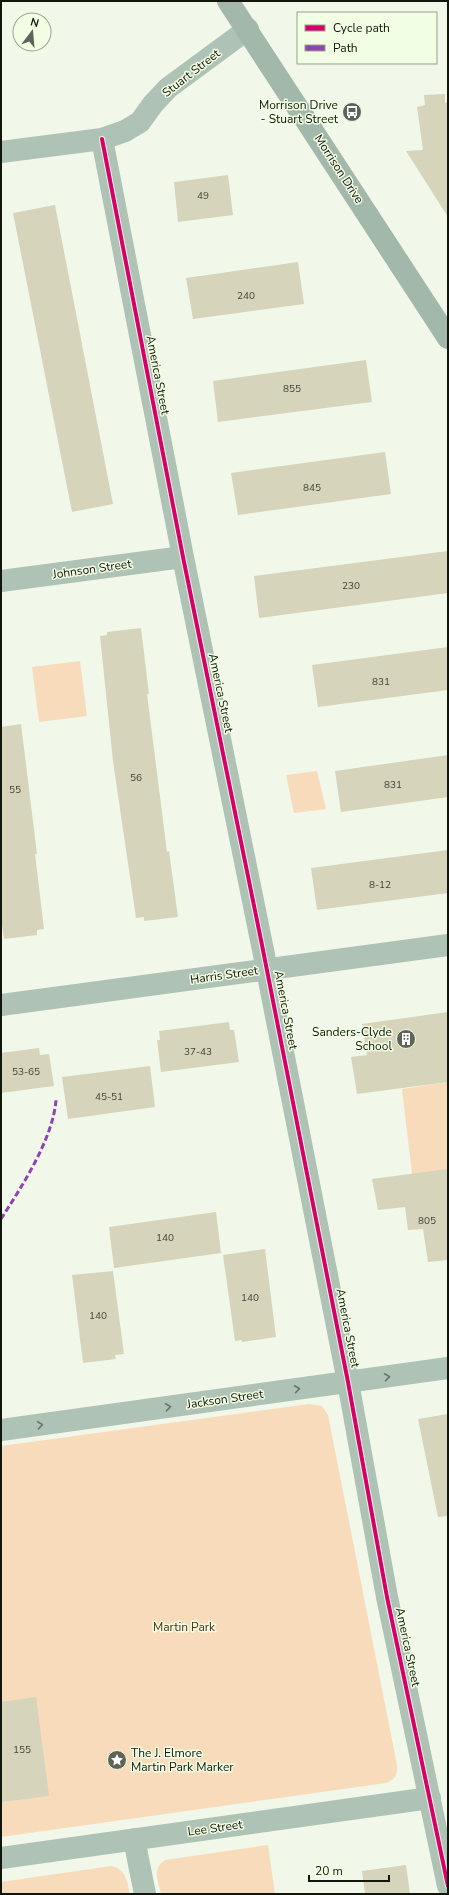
<svg xmlns="http://www.w3.org/2000/svg" width="449" height="1895" viewBox="0 0 449 1895" font-family="'Nunito Sans',sans-serif">
<style>
.green{fill:#f7dbbb}
.building{fill:#d6d4ba}
.lines{fill:none;stroke-linecap:round;stroke-linejoin:round}
.minor{stroke:#aec2b5;stroke-width:22}
.major{stroke:#a2b8aa;stroke-width:22}
.quiet{stroke:#8e44ad;stroke-width:3;stroke-dasharray:6 3;stroke-linecap:butt}
.cycleway-casing{stroke:#f2fee3;stroke-width:6}
.cycleway{stroke:#d6006c;stroke-width:4}
.oneway{stroke:#677469}
.labels{text-anchor:middle;stroke-width:3;stroke-linejoin:round;paint-order:stroke}
.number-label{font-size:10px;fill:#424538}
.street-label{font-size:12px;fill:#11150c;stroke:#f2fee3}
.poi-label{font-size:12px;fill:#11150c;stroke:#f2fee3;text-anchor:end}
.park-label{font-size:12px;fill:#4b2c11;stroke:#f2fee3}
</style>
<rect width="100%" height="100%" fill="#f1f8e9"/>
<path class="green" d="M80 661 87 716 39 722 32 667Z
M317 771 326 809 294 813 286 775Z
M448 1082V1173L412 1174 402 1089Z
M309 1404 322 1406 328 1415 397 1765C398 1774 395 1780 386 1783L1 1837V1446Z
M268 1845 275 1894H161C158 1881 152 1868 165 1860Z
M111 1866C126 1869 127 1881 130 1894H1V1882Z"/>
<path class="building" d="M445 94V103L448 102V217L406 151 423 150 417 107 425 105 424 95Z
M228 175 233 215 178 222 174 182Z
M55 205 113 504 72 512 13 213Z
M298 262 304 304 193 319 186 278Z
M366 360 372 402 218 422 213 381Z
M385 452 391 494 238 515 231 473Z
M448 551V593L259 618 254 576Z
M141 628 149 694H147L167 852 169 851 178 917 144 921V917L136 918 113 761 100 636 107 635V632Z
M448 647V690L318 707 312 665Z
M21 724 37 854H35L44 929 37 930V935L4 939 1 918V727Z
M448 755V797L341 812 335 771Z
M448 850V893L317 910 311 868Z
M448 1012V1082L357 1094 351 1057 367 1055 362 1024Z
M229 1022 230 1030H234L239 1062 161 1072 157 1040H160L159 1031Z
M39 1048 40 1055 49 1054 54 1086 1 1093V1053Z
M150 1066 155 1107 68 1119 62 1077Z
M448 1169V1260L428 1262 423 1229 408 1230 405 1207 378 1210 372 1179Z
M216 1212 221 1253 114 1268 109 1227Z
M265 1249 276 1337 242 1342V1340L235 1341 223 1255Z
M113 1271 124 1354 115 1355 116 1359 83 1363 72 1275Z
M448 1414V1516L438 1517 418 1419Z
M36 1697 49 1796 1 1802V1702Z
M406 1865 410 1894H365L362 1871Z"/>
<g class="lines">
<path class="minor" d="M102 139 183 557 262 945 348 1382 387 1597 448 1886
M1 152 102 139 125 131 140 122 153 104 168 88 248 29
M1 581 183 557
M1 1005 448 945
M1 1430 448 1368
M134 1839 145 1894
M1 1858 430 1798"/>
<path class="major" d="M228 1 448 338"/>
<path class="quiet" d="M1 1219C22 1186 53 1139 56 1100"/>
<defs>
<path id="cycleway" d="M102 139 183 557 262 945 348 1382 387 1597 448 1886"/>
</defs>
<use href="#cycleway" class="cycleway-casing"/>
<use href="#cycleway" class="cycleway"/>
</g>
<defs><path id="oneway-chevron" d="M-2-3.5L2.5 0L-2 3.5" fill="none" stroke-width="1.6" stroke-linecap="round" stroke-linejoin="round"/></defs>
<g class="oneway">
<use href="#oneway-chevron" transform="translate(387 1377) rotate(-8)"/>
<use href="#oneway-chevron" transform="translate(297 1389) rotate(-8)"/>
<use href="#oneway-chevron" transform="translate(168 1407) rotate(-8)"/>
<use href="#oneway-chevron" transform="translate(40 1425) rotate(-8)"/>
</g>
<defs>
<symbol id="bus-disc" viewBox="-11 -11 22 22"><circle r="9.5" fill="#5f6459" stroke="#f2fee3"/><path d="M-5-6H5V4H4V6H2V4H-2V6H-4V4H-5ZM-3.5-4V0h7V-4ZM-3.5 1.2v1.5H-2V1.2ZM2 1.2v1.5H3.5V1.2Z" fill="#fff"/></symbol>
<symbol id="building-disc" viewBox="-11 -11 22 22"><circle r="9.5" fill="#5f6459" stroke="#f2fee3"/><path d="M-4-6H4V6H1V3H-1V6H-4ZM-2.5-4.3h1.7v1.8h-1.7ZM.8-4.3h1.7v1.8H.8ZM-2.5-1h1.7V.8h-1.7ZM.8-1h1.7V.8H.8Z" fill="#fff"/></symbol>
<symbol id="sight-disc" viewBox="-11 -11 22 22"><circle r="9.5" fill="#5f6459" stroke="#f2fee3"/><path d="M0-6L1.8-2.2L6-1.7L2.9 1.2L3.7 5.4L0 3.3L-3.7 5.4L-2.9 1.2L-6-1.7L-1.8-2.2Z" fill="#fff"/></symbol>
</defs>
<g fill-rule="evenodd">
<use href="#bus-disc" x="341" y="101" width="22" height="22"/>
<use href="#building-disc" x="395" y="1028" width="22" height="22"/>
<use href="#sight-disc" x="106" y="1749" width="22" height="22"/>
</g>
<g class="labels">
<g class="number-label">
<text x="203" y="199">49</text>
<text x="246" y="299">240</text>
<text x="292" y="392">855</text>
<text x="312" y="491">845</text>
<text x="351" y="589">230</text>
<text x="381" y="685">831</text>
<text x="136" y="781">56</text>
<text x="393" y="788">831</text>
<text x="15" y="793">55</text>
<text x="380" y="888">8-12</text>
<text x="198" y="1055">37-43</text>
<text x="26" y="1075">53-65</text>
<text x="109" y="1100">45-51</text>
<text x="427" y="1224">805</text>
<text x="165" y="1241">140</text>
<text x="250" y="1301">140</text>
<text x="98" y="1319">140</text>
<text x="22" y="1753">155</text>
</g>
<g class="street-label">
<text transform="translate(191 73) rotate(-38)" y="4">Stuart Street</text>
<text transform="translate(339 169) rotate(57)" y="4">Morrison Drive</text>
<text transform="translate(158 375) rotate(79)" y="4">America Street</text>
<text transform="translate(92 569) rotate(-8)" y="4">Johnson Street</text>
<text transform="translate(221 693) rotate(78)" y="4">America Street</text>
<text transform="translate(224 975) rotate(-8)" y="4">Harris Street</text>
<text transform="translate(286 1010) rotate(79)" y="4">America Street</text>
<text transform="translate(348 1328) rotate(79)" y="4">America Street</text>
<text transform="translate(225 1399) rotate(-8)" y="4">Jackson Street</text>
<text transform="translate(408 1647) rotate(78)" y="4">America Street</text>
<text transform="translate(215 1828) rotate(-8)" y="4">Lee Street</text>
</g>
<g class="poi-label">
<text x="338" y="109">Morrison Drive<tspan x="338" dy="14">- Stuart Street</tspan></text>
<text x="392" y="1036">Sanders-Clyde<tspan x="392" dy="14">School</tspan></text>
<text x="131" y="1757" text-anchor="start">The J. Elmore<tspan x="131" dy="14">Martin Park Marker</tspan></text>
</g>
<g class="park-label">
<text x="184" y="1631">Martin Park</text>
</g>
</g>
<rect width="449" height="1895" fill="none" stroke="#11150c" stroke-width="4"/>
<rect x="297" y="12" width="140" height="52" fill="#f2fee3" stroke="#98a18d"/>
<rect x="305" y="25" width="20" height="6" fill="#d6006c" stroke="#98a18d"/>
<text x="333" y="32" font-size="12" fill="#11150c">Cycle path</text>
<rect x="305" y="45" width="20" height="6" fill="#8e44ad" stroke="#98a18d"/>
<text x="333" y="52" font-size="12" fill="#11150c">Path</text>
<g transform="translate(32 32) rotate(16)"><circle r="19" fill="#f2fee3" stroke="#98a18d"/>
<path d="M0-3L7 15L0 10L-7 15Z" fill="#5f6459"/>
<text y="-6" font-size="11" font-weight="bold" text-anchor="middle" fill="#11150c">N</text>
</g>
<path d="M309 1875v6h80v-6" fill="none" stroke="#11150c" stroke-width="2"/>
<text x="315" y="1875" font-size="12" fill="#11150c" stroke="#f2fee3" stroke-width="3" paint-order="stroke">20 m</text>
</svg>
